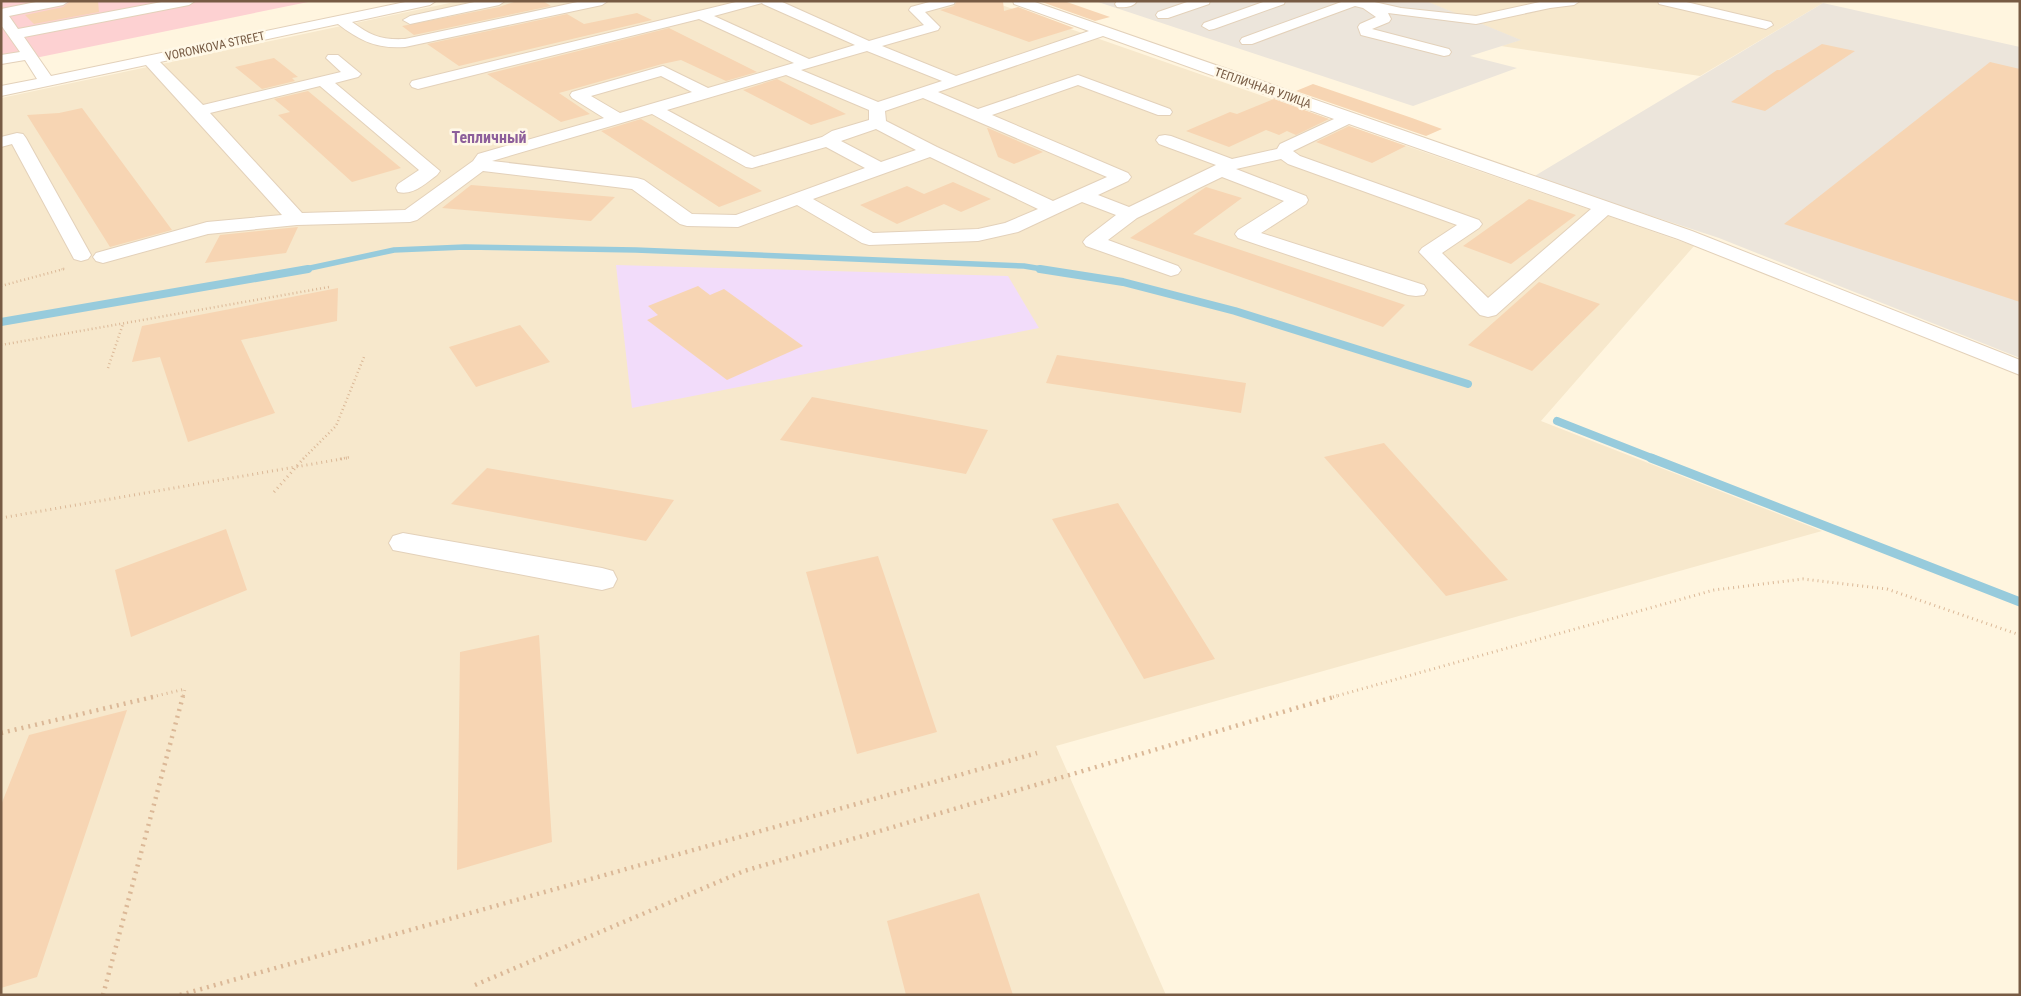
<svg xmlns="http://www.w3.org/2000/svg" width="2021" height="996" viewBox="0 0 2021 996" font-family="'Roboto Condensed',sans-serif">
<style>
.residential{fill:#f7e8cc}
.industrial{fill:#ece5db}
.education{fill:#f2dcfa}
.medical{fill:#fdd1d2}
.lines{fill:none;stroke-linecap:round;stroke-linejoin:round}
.stream-far2{stroke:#97cbdc;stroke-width:5.5}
.stream-far1{stroke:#97cbdc;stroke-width:8}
.stream{stroke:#97cbdc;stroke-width:9}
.building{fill:#f7d5b3}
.minor-casing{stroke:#e3d1ba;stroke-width:2}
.path-far3{stroke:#dbb897;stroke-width:2;stroke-dasharray:0.5 2;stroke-linecap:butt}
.path-far2{stroke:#dbb897;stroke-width:2.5;stroke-dasharray:1 3;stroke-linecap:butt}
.path-far1{stroke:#dbb897;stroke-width:3;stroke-dasharray:1 4;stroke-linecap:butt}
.path{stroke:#dbb897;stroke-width:4.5;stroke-dasharray:2 5;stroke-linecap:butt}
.minor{fill:#fff;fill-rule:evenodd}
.labels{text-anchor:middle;stroke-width:5;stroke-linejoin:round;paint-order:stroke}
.far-street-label{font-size:12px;fill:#775b44;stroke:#fff8e7}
.far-district-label{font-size:16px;font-weight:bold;fill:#8d5f9b;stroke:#fff8e7}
</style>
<rect width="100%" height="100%" fill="#fff5df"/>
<path class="residential" d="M459 1H990L1694 246 1541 421 1822 531 1056 746 1166 995H1V98Z
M1425 1H1814L1823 3 1700 76 1501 46 1520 40Z"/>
<path class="industrial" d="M1095 1H1426L1521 40 1470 56 1517 68 1413 106Z
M1823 3 2020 47V358L1719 238 1533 177Z"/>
<path class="education" d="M616 265 1008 276 1039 328 632 408Z"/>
<path class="medical" d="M1 1H313L1 65Z"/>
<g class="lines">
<path class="stream-far2" d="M301 270 394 250 465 247 636 250 1024 266 1048 270"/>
<path class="stream-far1" d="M1040 269 1123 282 1235 311 1468 384
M1 322 308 269
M1557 421 1654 459"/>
<path class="stream" d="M1651 458 2020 602"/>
</g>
<path class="building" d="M71 1H98L99 12 34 24 25 15 63 7Z
M517 1H543L551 6 414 35 402 26 499 7Z
M957 1H1003L1004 11 1018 7 1074 28 1029 42 940 10 954 6Z
M1039 1H1064L1110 17 1095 21Z
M637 13 652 20 459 66 427 44 567 14 584 24Z
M669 28 757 72 726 81 681 60 662 64 559 93 590 114 561 122 487 74Z
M1822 44 1855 51 1765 111 1731 102 1777 70H1780Z
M274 58 298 77 292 78 295 81 262 89 235 67Z
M1990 62 2020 69V302L1784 224Z
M777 79 846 114 811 125 743 90Z
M1313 84 1412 118 1442 129 1426 136 1296 91Z
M308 91 401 168 352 182 278 115 290 112 274 99Z
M1274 99 1329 119 1296 135 1287 131 1279 135 1266 130 1229 147 1186 131 1230 112 1237 114Z
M82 108 172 230 110 247 27 115 59 113Z
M641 119 762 191 719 207 601 131Z
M1349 126 1406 146 1372 163 1316 142Z
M987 128H988L1043 152 1014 164 998 157Z
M953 182 991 199 961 212 944 204 897 224 860 205 907 186 924 194Z
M471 185 615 197 591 221 442 208Z
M1206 187 1242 198 1193 234 1405 305 1383 327 1130 238Z
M1529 199 1576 215 1511 264 1463 246Z
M298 227 286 253 205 263 220 235Z
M1539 282 1600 304 1532 371 1468 345Z
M698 286 710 295 724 289 803 346 727 380 647 320 658 315 648 306Z
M338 288 337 321 241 340 275 413 188 442 160 357 132 362 142 326Z
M520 325 550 362 476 387 449 347Z
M1057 355 1246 383 1241 413 1046 383Z
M812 397 988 430 966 474 780 440Z
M1384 443 1508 580 1446 596 1324 457Z
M487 468 674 500 646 541 451 504Z
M1118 503 1215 659 1144 679 1052 519Z
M226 529 247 590 131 637 115 570Z
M878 556 937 732 857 754 806 572Z
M539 635 552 842 457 870 460 652Z
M127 710 37 977 1 988V805L29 735Z
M979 893 1013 995H906L887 921Z"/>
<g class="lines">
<defs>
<path id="minor" d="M41 1H69L63 5 9 16 18 29 167 1H195L189 5 24 37 51 76 410 1H436L430 5 352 22C371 36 381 40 405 39L582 1H608L602 5 405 47C377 49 360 41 338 24L160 62 203 105 341 72 326 58 328 55H338L361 74 358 77 335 83 440 171 437 175C426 183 413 196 398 192L396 188 398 184 419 170 320 86 210 113 302 213 405 210 473 161 478 154 604 118 572 98 570 95 572 92 663 66 708 88 794 63 699 19 418 89 412 87 410 84 412 81 740 1H780L869 41 924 25 909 10 911 7 933 1H955L954 4 925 12 940 27 938 30 882 46 956 76 1089 31 1014 4 1013 1H1032L1692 231 2020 360V375L1678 239 1608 215 1496 315 1488 317 1480 315 1419 252 1422 248 1457 225 1288 164 1281 159 1236 169 1306 196 1308 200 1306 204 1261 233 1424 285 1427 290 1424 295 1416 296 1408 295 1238 238 1235 234 1238 230 1284 201 1222 177 1137 218 1108 240 1178 266 1181 270 1178 274 1171 276 1086 246 1083 242 1086 238 1116 215 1082 202 1018 232 978 241 869 245 862 243 797 205 738 227 687 226 680 224 632 189 483 171 417 220 410 222 297 225 208 234 103 263 96 261 93 257 96 253 207 222 282 215 146 65 1 96V86L37 79 25 60 1 64V55L20 52 1 25V9ZM762 3 763 4 855 45 809 59 714 16ZM1103 36 1334 119 1280 144 1277 149 1232 159 1171 136 1165 135 1159 136 1156 140 1159 144 1216 165 1129 207 1098 195 1128 181 1131 177 1128 173 992 115 1078 85 1158 115H1170L1172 112 1170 109 1078 75 978 109 938 92ZM867 51 942 81 878 102 801 70ZM786 75 869 110V120L832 131 822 137 754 157 667 110ZM661 76 692 92 620 113 591 96ZM923 98 1107 177 1053 201 937 147 886 121 885 111ZM652 114 746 167 752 168 826 147 865 168 736 215 692 214 644 180 637 178 492 161ZM1349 124 1591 209 1488 298 1442 253 1479 228 1482 224 1479 220 1300 156 1293 151ZM876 129 916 150 881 162 841 141ZM930 157 1038 209 1005 223 978 229 873 233 813 199Z
M479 1H505L499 5 410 24 403 20 410 16Z
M1117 1H1137C1134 7 1124 8 1117 7L1115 4Z
M1190 1H1210L1209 4 1168 18H1158L1156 15 1158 12Z
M1266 1H1285L1284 4 1214 29 1209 30 1202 26 1204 23Z
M1344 1H1370L1401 8 1476 16 1544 1H1580L1574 5 1550 8 1476 24 1388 13 1391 19 1389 22 1372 29 1449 49 1451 52 1449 55 1444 56 1361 35 1358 27 1360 24 1376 17 1363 8 1355 6 1252 44H1242L1240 41 1242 38Z
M1658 1H1682L1771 22 1773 25 1766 29 1659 4Z
M17 133 23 134 26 138 91 255 88 259 81 261 74 259 12 144 1 147V137Z
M403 533 602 568 613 571 617 579 613 587 602 590 393 550 389 543 393 536Z"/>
</defs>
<use href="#minor" class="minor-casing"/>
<path class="path-far3" d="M59 270 66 268"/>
<path class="path-far2" d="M1 286 64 269
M1 345 329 287
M108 368 123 324
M303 459 336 426 364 357
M340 459 350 457"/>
<path class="path-far1" d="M274 492 304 458
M1 518 347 458
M152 697 185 689 183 697
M1333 697 1714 590 1803 579 1887 589 2020 635"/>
<path class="path" d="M1 733 157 696
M475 985 744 871 1337 696
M103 995 183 696
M180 995 1037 753"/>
<use href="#minor" class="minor"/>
</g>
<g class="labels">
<g class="far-street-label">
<text transform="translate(215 46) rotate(-12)" y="4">VORONKOVA STREET</text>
<text transform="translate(1263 88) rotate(19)" y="4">ТЕПЛИЧНАЯ УЛИЦА</text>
</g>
<g class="far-district-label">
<text x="489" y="143">Тепличный</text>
</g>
</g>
<rect width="2021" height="996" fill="none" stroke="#775b44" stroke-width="5"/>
</svg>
